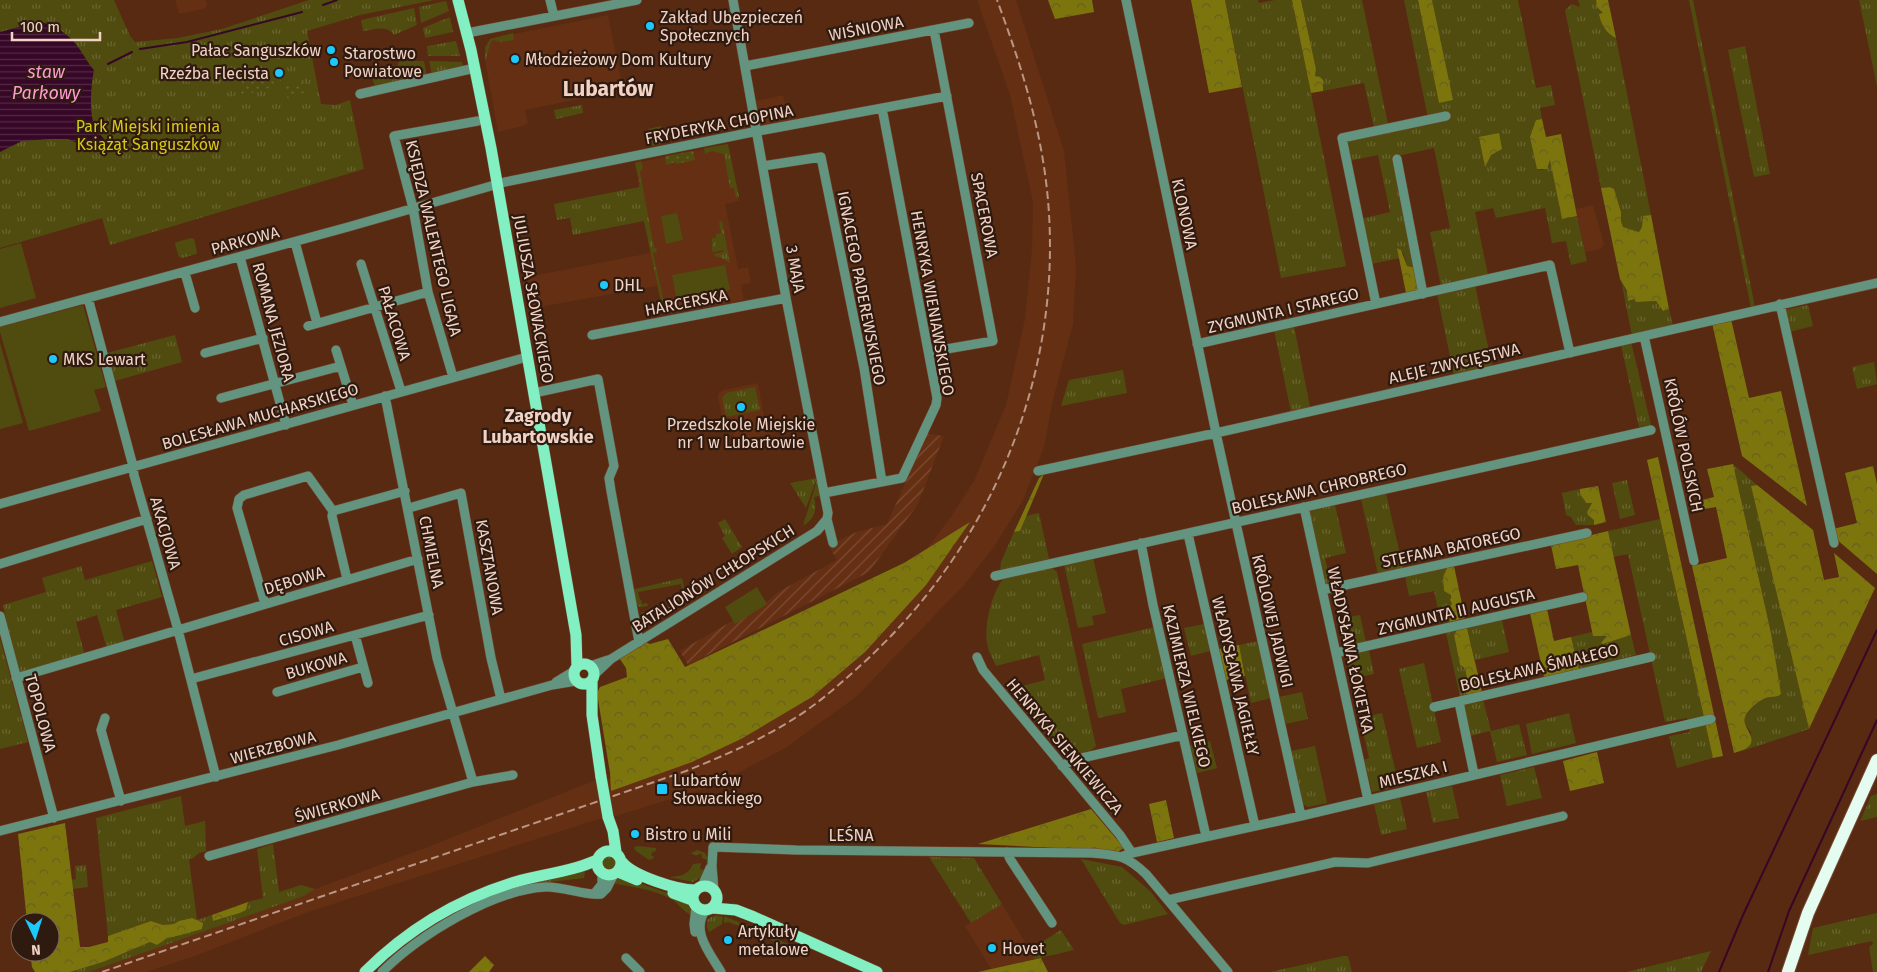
<svg xmlns="http://www.w3.org/2000/svg" width="1877" height="972" viewBox="0 0 1877 972" font-family="'Fira Sans',sans-serif">
<style>
.built{fill:#652f13}
.industrial{fill:url(#industrial-furrows)}
.grass{fill:url(#grass-tufts)}
.forest{fill:url(#forest-crowns)}
.garden{fill:url(#garden-dots)}
.pitch{fill:#504c0f}
.water{fill:url(#water-rules)}
.lines{fill:none;stroke-linecap:round;stroke-linejoin:round}
.stream{stroke:#370727;stroke-width:2}
.minor-casing{stroke:#744832;stroke-width:10}
.major-casing{stroke:#744832;stroke-width:12}
.highway-casing{stroke:#744832;stroke-width:14}
.minor{stroke:#62947f;stroke-width:9}
.major{stroke:#83f0c3;stroke-width:11}
.highway{stroke:#e5fcf1;stroke-width:12}
.rail{stroke:#ba9685;stroke-width:2;stroke-dasharray:8 4;stroke-linecap:butt}
.major-bridge-casing{stroke:#744832;stroke-width:12;stroke-linecap:butt}
.major-bridge{stroke:#83f0c3;stroke-width:11}
.poi-dot{fill:#1cc9fc;stroke:#2f1a10;stroke-width:2}
.labels{text-anchor:middle;stroke-width:4.5;stroke-linejoin:round;paint-order:stroke}
.poi-label{font-size:16px;fill:#f1d3c5;stroke:#2f1a10;text-anchor:start}
.street-label{font-size:16px;fill:#f1d3c5;stroke:#2f1a10}
.park-label{font-size:16px;fill:#d5c915;stroke:#2f1a10}
.water-label{font-size:18px;font-style:italic;fill:#fd99d2;stroke:#2f1a10}
.neighbourhood-label{font-size:18px;font-weight:bold;fill:#f1d3c5;stroke:#2f1a10}
.district-label{font-size:21px;font-weight:bold;fill:#f1d3c5;stroke:#2f1a10}
</style>
<defs>
<pattern id="industrial-furrows" width="10" height="10" patternUnits="userSpaceOnUse" patternTransform="scale(1.25)"><rect width="10" height="10" fill="#652f13"/><path d="M-1 1l2-2M0 10L10 0M9 11l2-2" fill="none" stroke="#7c4c34"/></pattern>
<pattern id="grass-tufts" width="24" height="20" patternUnits="userSpaceOnUse" patternTransform="scale(1.25)"><rect width="24" height="20" fill="#504c0f"/><path d="M3 7l-1-3M5 7V3M7 7l1-3M15 17l-1-3M17 17v-4M19 17l1-3" fill="none" stroke="#6a6530"/></pattern>
<pattern id="forest-crowns" width="20" height="18" patternUnits="userSpaceOnUse" patternTransform="scale(1.25)"><rect width="20" height="18" fill="#7c750e"/><path d="M2 6a3 3 0 1 1 6 0M12 15a3 3 0 1 1 6 0" fill="none" stroke="#675f20"/></pattern>
<pattern id="garden-dots" width="8" height="8" patternUnits="userSpaceOnUse" patternTransform="scale(1.25)"><rect width="8" height="8" fill="#504c0f"/><path d="M2 2h.1M6 6h.1" fill="none" stroke="#6a6530" stroke-width="1.8" stroke-linecap="round"/></pattern>
<pattern id="water-rules" width="6" height="5" patternUnits="userSpaceOnUse" patternTransform="scale(1.25)"><rect width="6" height="5" fill="#370727"/><path d="M0 2.5h6" fill="none" stroke="#542a45"/></pattern>
</defs>
<rect width="100%" height="100%" fill="#582a12"/>
<path class="built" d="M175 0H206L207 6 203 9 179 14Z
M977 0H1016L1064 151 1076 266 1073 324 1053 400 1044 447 1023 500 994 547 964 585 857 696 787 747 713 786 616 816 599 819 311 911 195 956 146 972H89L304 896 315 889 425 848 593 781 609 779 695 744 891 597 952 515 974 481 1006 405 1025 319 1032 249 1033 202 1010 95Z
M608 15 623 90 525 110 528 123 523 126 498 132 485 60V48L490 39Z
M783 95 789 121 765 126 760 123 756 101Z
M728 144 739 201 725 204 738 269 748 267 751 283 741 285 744 300 664 315 657 286 528 309 522 278 650 253 635 163Z
M1593 205 1604 244 1601 249 1585 252 1576 209Z
M758 383 764 417H770L773 434 735 441 731 426 724 427 718 397 719 393 723 390Z
M1002 904 1035 959 991 969 965 926Z"/>
<path class="industrial" d="M927 434 944 436 918 504 869 572 688 665 680 651 769 600 778 592 837 560 830 548 835 542 857 532 887 524Z"/>
<path class="grass" d="M0 0H114L130 36 135 42 178 38 222 29 309 0H434L360 15 307 31 321 104 336 105 350 100 364 169 110 245 102 218 0 248Z
M1225 0H1258L1259 3 1275 0H1292L1346 266 1281 278Z
M1301 0H1362L1388 124 1374 127 1364 83 1323 91 1322 84 1315 77 1316 69Z
M1404 0H1418L1439 103 1431 0H1518L1536 88 1551 85 1555 105 1540 108 1542 119 1536 120 1537 169 1543 170 1550 159 1562 219 1577 216 1587 261 1571 265 1566 241 1552 243 1545 208 1496 218 1493 208 1475 212 1488 275 1441 286 1430 232 1450 228 1434 148 1393 157 1416 268 1407 266C1405 259 1404 251 1398 248L1400 258 1371 264 1361 219 1390 212 1378 155 1349 161 1345 141 1429 123Z
M1578 0H1596L1597 7 1603 13 1599 17C1604 24 1607 36 1616 38L1651 215 1643 217 1642 227 1639 232 1623 227 1621 221V212L1614 189 1610 187 1601 188 1565 10 1572 4 1580 7Z
M1689 0H1693L1755 307 1751 308Z
M1859 0H1877V86Z
M446 1 449 11 421 23 419 7Z
M414 8 417 25 394 35C386 24 375 30 363 31L361 20Z
M450 17 453 32 425 38 423 28Z
M513 33 514 40 500 42 494 40 491 41 485 62V48L490 39Z
M456 41 460 56H428L427 46Z
M1745 46 1770 174 1754 177 1728 50Z
M399 61H424L427 77 375 88 372 76C383 73 397 73 399 61Z
M429 61 462 62 464 68 432 76Z
M582 105 583 113 556 119 554 110Z
M728 144 739 197 736 198 734 188H730L724 154 712 151 705 154 704 148Z
M641 161 643 168 640 172 654 248H656L657 252 653 253 666 311 664 315 644 221 573 235 570 218 557 220 554 204 639 187 640 183 635 163Z
M722 221 730 263 724 259 715 256 714 254 724 252 723 250 714 252 712 251V238H716V234L721 233 719 222Z
M191 238 194 239 197 252 196 254 182 258 179 257 175 244 177 242Z
M1621 280C1629 301 1635 302 1656 301L1663 311 1669 309 1673 326 1632 336Z
M1475 285 1492 366 1454 375 1437 294Z
M1808 305 1813 326 1789 332 1784 310Z
M1294 326 1310 407 1291 412 1274 330Z
M175 335 182 362 111 382 103 354Z
M1631 342 1651 425 1639 427 1621 345Z
M1874 362 1877 384 1857 389 1852 367Z
M1123 370 1127 393 1061 406 1069 380Z
M755 387 760 410 726 417 722 398 726 393Z
M1733 464 1757 485 1751 486 1809 729 1742 751 1749 745 1751 732 1745 724 1744 718C1750 711 1756 702 1765 699 1771 696 1775 698 1780 694L1771 633Z
M817 478 806 508 790 483Z
M817 480 823 507 819 496 814 497C817 511 815 518 803 526Z
M1627 480 1635 515 1620 519 1612 483Z
M1580 489V494L1586 503H1592L1587 512 1594 520V525H1576L1571 517 1566 515 1562 493Z
M1386 493 1403 568 1378 574 1361 499Z
M1335 505 1346 553 1325 558 1331 584 1326 585 1309 511Z
M1039 513 1049 559 1000 570 1001 562 1014 532 1020 531 1026 516Z
M725 519 742 547 732 554 722 538 725 536 718 523Z
M1660 519 1713 758 1677 768 1669 736 1690 732 1687 718 1665 722 1628 554 1613 557 1608 531Z
M1093 558 1106 613 1092 616 1094 625 1078 628 1064 564Z
M152 561 162 597 116 610 125 644 107 649 97 615 76 622 85 656 17 673 3 605 46 592 42 578 81 566 85 580Z
M1052 568 1057 572 1096 746C1090 754 1071 757 1062 754L1010 689 1045 680 1039 655 996 666C993 659 988 651 987 643 984 625 992 593 1003 579Z
M1447 568 1443 577 1444 591 1451 595 1450 600 1452 604 1447 610 1450 622 1441 623 1434 591 1409 596 1405 576Z
M682 578 686 596 683 600 677 601V597L683 596 681 584 638 592 640 600H641L642 604 647 603 648 606 640 607 636 605 631 590Z
M675 606 644 626 639 625 638 618 642 612H645L646 616 663 613 664 608Z
M1360 615 1366 642 1344 646 1338 619Z
M1502 620 1509 652 1475 660 1467 628Z
M1204 624 1210 651 1191 656 1184 628Z
M1155 627 1167 678 1121 689 1126 712 1098 718 1082 644Z
M1457 630 1454 635 1460 665 1465 668 1467 680 1461 690 1468 695 1460 697 1446 633Z
M1592 632 1594 636H1607L1603 641V644L1631 635 1636 655 1579 669 1571 637Z
M0 638 28 742 0 749Z
M1258 641 1271 698 1251 703 1239 645Z
M1369 650 1374 674 1351 679 1346 655Z
M1424 663 1441 742 1417 748 1399 669Z
M1302 692 1308 719 1286 724 1279 697Z
M1483 700 1491 731 1519 724 1527 755 1497 762 1490 731 1470 736 1463 704Z
M1382 713 1399 786 1372 792 1364 760 1369 758 1360 718Z
M1569 713 1576 743 1532 754 1526 724Z
M1210 741 1217 768 1197 773 1190 746Z
M1315 746 1327 803 1308 807 1303 804 1291 751Z
M1534 767 1542 798 1507 806 1500 775Z
M1452 786 1459 818 1433 823 1426 792Z
M1877 794V817L1860 821 1871 796Z
M181 796 185 826 205 821 206 851 199 853 192 859H189L197 920 212 915 213 921 240 913 246 910 248 902 263 898 257 849 273 844 279 892 301 885 315 889 304 896 89 972H70L103 962 150 942 157 945 166 939 178 936 186 919 174 924 163 925 151 921 108 936 96 818Z
M1400 798 1407 829 1381 835 1374 804Z
M637 846 656 848 655 852 653 851 651 855 654 857 652 859 649 860 636 851 634 848Z
M697 850 705 853 708 858 704 875 693 882 669 877C679 876 688 876 693 864L701 863 700 869 705 870 707 860 702 858V854L694 855 691 853Z
M601 863a8 8 0 1 1 16 0a8 8 0 1 1-16 0Z
M929 857 974 858 1002 904 971 923Z
M1081 859 1122 867 1150 891 1168 914 1124 925 1120 923Z
M86 865 88 887 72 889 71 880 76 879 75 866Z
M585 871 584 878 541 883 477 905 473 902C508 887 547 875 585 871Z
M619 876 673 895 690 904 693 916C683 912 680 904 671 899 653 889 632 887 612 883Z
M1877 913V972H1873L1869 947 1873 944 1872 941 1808 955 1813 928Z
M717 915 723 917 722 924 709 932 707 927V920L711 917Z
M724 917H726L778 938 779 940 798 948 796 951 756 933 751 935 750 930 728 922 724 923Z
M1061 930 1074 950 1035 959 1029 950Z
M1711 951 1701 972H1627Z
M1348 956 1352 972H1270L1343 956Z"/>
<path class="forest" d="M1048 0H1092L1094 12 1055 19Z
M1191 0H1225L1242 87 1209 93Z
M1292 0H1301L1316 69 1315 76 1320 77 1323 80V91L1311 93Z
M1418 0H1432L1453 100 1439 103Z
M1596 0H1608L1616 38C1607 35 1600 22 1599 14L1603 13 1597 7Z
M1542 119 1546 137 1561 134 1577 216 1562 219 1550 160 1547 169H1537L1530 137 1536 120Z
M1499 133 1502 149 1491 155 1485 167 1479 137Z
M1610 187 1614 189 1621 212V221L1623 227 1639 232 1642 227 1643 216 1651 215 1669 309 1663 311 1656 301 1636 302 1634 299 1628 301 1627 291 1620 279 1601 188Z
M1397 248 1401 250 1407 266 1416 268 1420 285 1418 291 1406 293Z
M1731 319 1749 398 1781 391 1807 506 1742 456 1712 323Z
M1658 457 1723 756 1713 758 1647 460Z
M1733 464 1771 633 1781 694C1776 698 1771 696 1766 698 1758 701 1748 710 1745 717 1740 729 1769 744 1734 753L1692 566 1727 558 1716 507 1692 511 1690 503 1714 497 1707 469Z
M1873 466 1877 484V574L1835 538 1833 529 1857 523 1845 473Z
M1044 474 1020 531 1014 532 1039 478Z
M1757 485 1813 530 1824 580 1839 577 1834 553 1875 588 1809 729 1751 486Z
M1598 486 1606 522 1594 525V520L1588 515 1587 512 1592 503H1586L1580 494V489Z
M970 522 926 585 865 652 812 697 741 739 692 762 611 791 610 773 597 693 600 687 627 677 626 668 620 659 645 642 650 644 668 639 685 667 904 563Z
M1608 531 1631 635 1603 644 1601 643 1607 636H1593L1578 565 1556 569 1551 545Z
M1454 566 1465 618 1450 622 1447 610 1452 604 1450 600 1451 597V595L1444 591 1443 577 1447 568Z
M1547 609 1554 641 1571 637 1579 669 1544 677 1530 613Z
M1467 628 1482 692 1468 695 1461 690 1467 679 1465 668 1460 665 1454 635 1457 630Z
M1239 645 1245 676 1226 680 1219 649Z
M1597 752 1604 783 1570 791 1563 761Z
M1166 800 1174 838 1157 842 1149 804Z
M1091 809 1124 848 1119 851H1113L978 844Z
M65 823 80 947H89L108 942V936L151 921 163 925 174 924 179 921 192 918 203 923 202 929 166 939 157 945 150 942 103 962 70 972H35L32 967 30 952H50V922H27L18 834Z
M248 902 246 910 240 913 213 921 212 915Z
M485 956 494 965 489 972H469Z
M1041 958 1048 972H978Z"/>
<path class="garden" d="M274 76 280 80V85L241 96 239 87 245 82Z
M302 81H304L307 91 288 100 285 88 286 86Z
M693 151 695 160 676 164 675 162 666 165 665 156Z"/>
<path class="pitch" d="M661 126 664 143 652 146 648 129Z
M677 213 683 240 666 244 661 216Z
M21 243 36 298 0 308V249Z
M725 265 730 290 677 301 672 275Z
M83 305 106 387 94 390 101 411 29 431 0 332V327Z
M0 343 23 423 0 429Z
M757 587 767 604 735 624 725 607Z"/>
<path class="water" d="M37 22C51 22 70 35 78 47 84 55 87 62 94 70 91 86 89 109 94 125 98 135 109 140 109 152L101 153 68 139H49L22 141 0 152V32Z"/>
<g class="lines">
<path class="stream" d="M323 5 337 0
M140 49 187 42 302 12
M108 64 132 52
M1719 972 1743 915 1877 630
M1768 972 1789 911 1877 720"/>
<defs>
<path id="minor" d="M550 0 554 16
M733 0 786 298 824 493 828 513 827 519 833 543
M1126 0 1216 433 1301 816
M467 33 637 0
M745 66 969 23
M360 94 475 68
M1397 159 1423 294
M763 166 821 157 864 368 882 482
M295 242 317 323
M240 257 286 425
M361 264 401 391
M185 273 195 308
M88 298 133 466 134 475 178 630 216 777
M1376 304 1342 138 1446 116
M1780 304 1834 543
M0 322 348 227 505 182 753 132 947 96
M308 326 428 292
M592 335 786 298
M1644 336 1694 561
M1197 344 1550 265 1570 353
M336 350 353 405
M929 352 993 341 934 30
M205 353 263 338
M453 377 428 292 413 208 394 136 478 121
M534 393 598 379 614 466 609 478 611 491 639 642
M385 396 437 658 473 782
M221 398 341 366
M1038 471 1216 433 1877 283
M824 493 902 478 936 405 937 398 882 108
M0 504 527 357
M1304 507 1368 800
M409 508 461 493 491 658 501 699
M333 511 405 491
M333 511 332 516 347 579
M1188 534 1255 826
M1141 543 1153 605 1206 836
M0 564 147 519
M995 576 1651 430
M1322 590 1587 533
M265 604 237 508 239 499 244 495 308 476 333 511
M0 616 54 818
M355 635 368 683
M1336 653 1583 597
M977 657 983 670 1120 835 1132 853
M590 666 608 660
M594 675 611 659 817 531 827 519
M16 678 418 559
M191 679 429 615
M556 682 574 671
M277 692 363 667
M1460 701V707L1474 774
M1434 707 1651 657
M105 718 101 730 121 801
M1062 766 1073 760 1183 735
M0 831 338 745 552 685 576 681
M1007 852 1010 859 1052 923
M209 856 473 782 513 775
M1123 856 1132 853 1301 816 1711 719
M702 886 710 868
M714 890 712 866 713 847 796 850 1092 853C1118 855 1126 855 1146 874L1228 972
M594 894 602 884V873
M1168 900 1335 862 1368 863 1563 816
M705 911C691 932 710 953 721 972
M695 932 694 924 696 907
M626 958 640 972
M382 972C418 936 492 890 545 887 564 886 583 896 601 894L607 888 614 874"/>
<path id="major" d="M458 0 471 50 491 148 576 635 577 667
M574 674a10 10 0 1 1 20 0a10 10 0 1 1-20 0Z
M592 681V715L601 777
M608 817 613 831 616 852
M597 863a12 12 0 1 1 24 0a12 12 0 1 1-24 0Z
M622 862C633 876 677 890 695 890
M618 872 637 880
M693 898a12 12 0 1 1 24 0a12 12 0 1 1-24 0Z
M673 893 692 900
M713 908 736 910 754 917 877 972
M365 972C407 930 459 899 515 882 542 874 572 872 597 860"/>
<path id="highway" d="M1788 972 1808 913 1877 760"/>
</defs>
<use href="#minor" class="minor-casing"/>
<use href="#major" class="major-casing"/>
<use href="#highway" class="highway-casing"/>
<use href="#minor" class="minor"/>
<use href="#major" class="major"/>
<use href="#highway" class="highway"/>
<path class="rail" d="M102 972 686 771C723 756 761 740 795 718 819 703 840 684 861 665 993 546 1066 369 1047 190 1040 124 1020 62 997 0"/>
<defs>
<path id="major-bridge" d="M601 777 608 817"/>
</defs>
<use href="#major-bridge" class="major-bridge-casing"/>
<use href="#major-bridge" class="major-bridge"/>
</g>
<g class="poi-dot">
<circle cx="650" cy="26" r="5"/>
<circle cx="331" cy="50" r="5"/>
<circle cx="515" cy="59" r="5"/>
<circle cx="334" cy="62" r="5"/>
<circle cx="279" cy="73" r="5"/>
<circle cx="604" cy="285" r="5"/>
<circle cx="53" cy="359" r="5"/>
<circle cx="741" cy="407" r="5"/>
<rect x="656" y="783" width="12" height="12" rx="2.5"/>
<circle cx="635" cy="834" r="5"/>
<circle cx="728" cy="940" r="5"/>
<circle cx="992" cy="948" r="5"/>
</g>
<g class="labels">
<g class="poi-label">
<text x="660" y="23">Zakład Ubezpieczeń<tspan x="660" dy="18">Społecznych</tspan></text>
<text x="321" y="56" text-anchor="end">Pałac Sanguszków</text>
<text x="344" y="59">Starostwo<tspan x="344" dy="18">Powiatowe</tspan></text>
<text x="525" y="65">Młodzieżowy Dom Kultury</text>
<text x="269" y="79" text-anchor="end">Rzeźba Flecista</text>
<text x="614" y="291">DHL</text>
<text x="63" y="365">MKS Lewart</text>
<text x="741" y="430" text-anchor="middle">Przedszkole Miejskie<tspan x="741" dy="18">nr 1 w Lubartowie</tspan></text>
<text x="673" y="786">Lubartów<tspan x="673" dy="18">Słowackiego</tspan></text>
<text x="645" y="840">Bistro u Mili</text>
<text x="738" y="937">Artykuły<tspan x="738" dy="18">metalowe</tspan></text>
<text x="1002" y="954">Hovet</text>
</g>
<g class="street-label">
<text transform="translate(866 28) rotate(-11)" y="6">WIŚNIOWA</text>
<text transform="translate(719 124) rotate(-11)" y="6">FRYDERYKA CHOPINA</text>
<text transform="translate(1185 214) rotate(78)" y="6">KLONOWA</text>
<text transform="translate(985 215) rotate(79)" y="6">SPACEROWA</text>
<text transform="translate(434 238) rotate(77)" y="6">KSIĘDZA WALENTEGO LIGAJA</text>
<text transform="translate(245 240) rotate(-15)" y="6">PARKOWA</text>
<text transform="translate(796 269) rotate(80)" y="6">3 MAJA</text>
<text transform="translate(862 288) rotate(79)" y="6">IGNACEGO PADEREWSKIEGO</text>
<text transform="translate(534 299) rotate(80)" y="6">JULIUSZA SŁOWACKIEGO</text>
<text transform="translate(686 302) rotate(-11)" y="6">HARCERSKA</text>
<text transform="translate(933 303) rotate(80)" y="6">HENRYKA WIENIAWSKIEGO</text>
<text transform="translate(1283 310) rotate(-13)" y="6">ZYGMUNTA I STAREGO</text>
<text transform="translate(274 322) rotate(75)" y="6">ROMANA JEZIORA</text>
<text transform="translate(395 323) rotate(73)" y="6">PAŁACOWA</text>
<text transform="translate(1454 363) rotate(-13)" y="6">ALEJE ZWYCIĘSTWA</text>
<text transform="translate(260 416) rotate(-16)" y="6">BOLESŁAWA MUCHARSKIEGO</text>
<text transform="translate(1684 445) rotate(78)" y="6">KRÓLÓW POLSKICH</text>
<text transform="translate(1319 488) rotate(-13)" y="6">BOLESŁAWA CHROBREGO</text>
<text transform="translate(166 533) rotate(74)" y="6">AKACJOWA</text>
<text transform="translate(1451 547) rotate(-12)" y="6">STEFANA BATOREGO</text>
<text transform="translate(432 552) rotate(79)" y="6">CHMIELNA</text>
<text transform="translate(490 567) rotate(80)" y="6">KASZTANOWA</text>
<text transform="translate(713 578) rotate(-32)" y="6">BATALIONÓW CHŁOPSKICH</text>
<text transform="translate(294 580) rotate(-17)" y="6">DĘBOWA</text>
<text transform="translate(1456 611) rotate(-13)" y="6">ZYGMUNTA II AUGUSTA</text>
<text transform="translate(1273 621) rotate(77)" y="6">KRÓLOWEJ JADWIGI</text>
<text transform="translate(306 633) rotate(-16)" y="6">CISOWA</text>
<text transform="translate(1351 650) rotate(78)" y="6">WŁADYSŁAWA ŁOKIETKA</text>
<text transform="translate(316 665) rotate(-16)" y="6">BUKOWA</text>
<text transform="translate(1539 667) rotate(-13)" y="6">BOLESŁAWA ŚMIAŁEGO</text>
<text transform="translate(1236 676) rotate(77)" y="6">WŁADYSŁAWA JAGIEŁŁY</text>
<text transform="translate(1187 686) rotate(77)" y="6">KAZIMIERZA WIELKIEGO</text>
<text transform="translate(41 713) rotate(75)" y="6">TOPOLOWA</text>
<text transform="translate(1065 746) rotate(50)" y="6">HENRYKA SIENKIEWICZA</text>
<text transform="translate(273 747) rotate(-15)" y="6">WIERZBOWA</text>
<text transform="translate(1413 774) rotate(-14)" y="6">MIESZKA I</text>
<text transform="translate(337 805) rotate(-16)" y="6">ŚWIERKOWA</text>
<text x="851" y="841">LEŚNA</text>
</g>
<g class="park-label">
<text x="148" y="132">Park Miejski imienia<tspan x="148" dy="18">Książąt Sanguszków</tspan></text>
</g>
<g class="water-label">
<text x="46" y="78">staw<tspan x="46" dy="21">Parkowy</tspan></text>
</g>
<g class="neighbourhood-label">
<text x="538" y="422">Zagrody<tspan x="538" dy="21">Lubartowskie</tspan></text>
</g>
<g class="district-label">
<text x="608" y="96">Lubartów</text>
</g>
</g>
<g transform="translate(35 937) rotate(176)"><circle r="24" fill="#2f1a10" stroke="#7d6458"/>
<path d="M0-4L9 19L0 12L-9 19Z" fill="#1cc9fc"/>
<text y="-8" font-size="14" font-weight="bold" text-anchor="middle" fill="#f1d3c5">N</text>
</g>
<path d="M12 32v8h88v-8" fill="none" stroke="#f1d3c5" stroke-width="2.5"/>
<text x="20" y="32" font-size="15" fill="#f1d3c5" stroke="#2f1a10" stroke-width="4" paint-order="stroke">100 m</text>
</svg>
